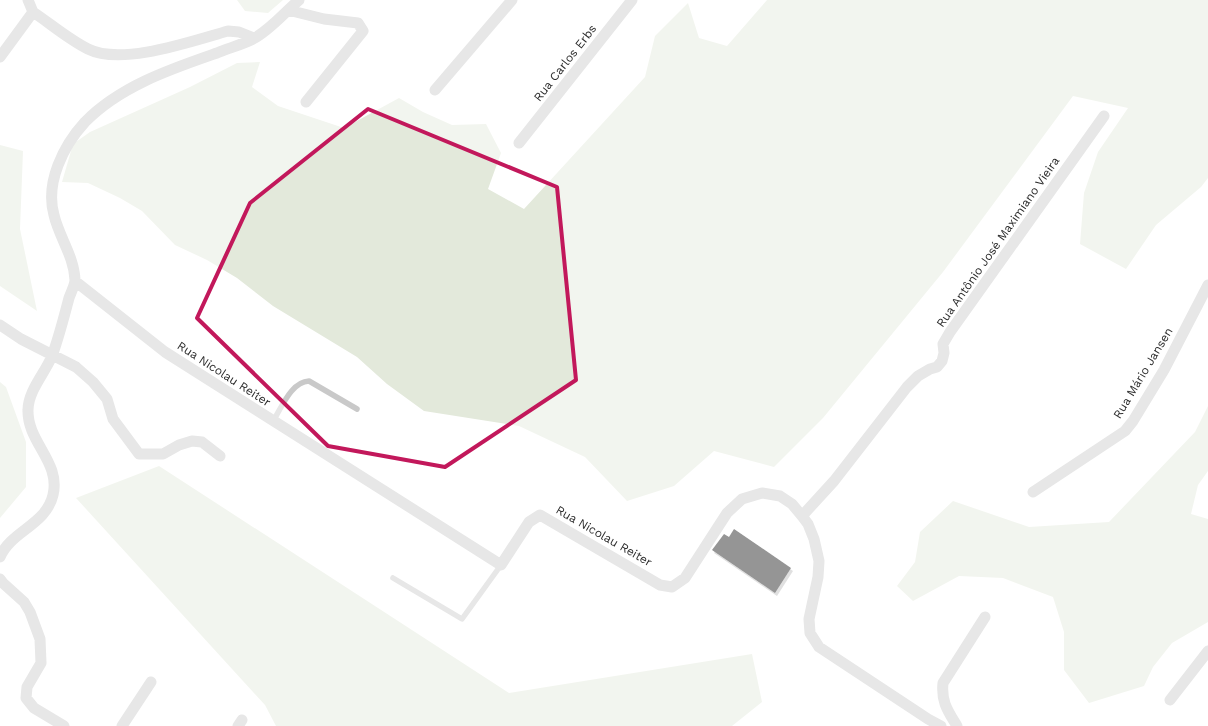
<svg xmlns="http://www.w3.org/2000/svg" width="1208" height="726" viewBox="0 0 1208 726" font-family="'Work Sans',sans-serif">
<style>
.green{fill:#e3e9db}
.building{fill:#131313;filter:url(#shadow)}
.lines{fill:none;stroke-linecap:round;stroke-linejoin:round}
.service{stroke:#c9c9c9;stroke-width:5.5}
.minor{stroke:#c9c9c9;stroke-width:11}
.marked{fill:none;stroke:#c2185b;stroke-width:4;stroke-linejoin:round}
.labels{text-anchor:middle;stroke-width:5;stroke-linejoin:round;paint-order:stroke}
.street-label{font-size:12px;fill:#2c2c2c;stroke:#fff}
</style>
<defs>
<filter id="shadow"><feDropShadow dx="2" dy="3" stdDeviation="0" flood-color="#0004"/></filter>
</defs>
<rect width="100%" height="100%" fill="#fff"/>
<path class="green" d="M237 0H283L268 13 245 11Z
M767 0H1208V178L1201 187 1156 225 1126 269 1080 244 1084 193 1098 152 1128 108 1073 96 943 272 823 418 774 467 714 451 674 486 627 501 585 457 519 426 424 411 387 384 357 357 273 306 237 278 207 260 175 245 142 211 120 198 88 183 62 182 73 144 90 132 190 87 237 63 260 62 252 87 278 106 344 128 399 98 423 112 452 125 486 124 501 153 488 189 524 209 645 77 655 36 688 3 699 38 727 46Z
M0 145 23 151 20 229 37 311 0 286Z
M0 382 6 387 26 442V487L0 518Z
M1208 406V471L1198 485 1191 514 1208 519V622L1172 643 1153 667 1144 686 1089 703 1064 670V632L1053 597 1003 578 959 576 913 601 897 586 915 562 920 532 953 501 1029 527 1109 522 1195 432Z
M159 466 509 693 752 654 762 702 732 726H276L265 705 76 498Z"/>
<path class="building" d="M734 529 791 568 775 593 712 550 724 534 729 537Z"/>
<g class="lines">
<path class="service" d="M273 421C282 407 291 382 309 381L357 409
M393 578 462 619 501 565"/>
<path class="minor" d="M28 0 33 12
M288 10 324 19 358 23 363 31 306 102
M33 12C51 24 68 39 88 49 122 66 192 41 228 31L239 32 254 38
M0 57 33 12
M435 90 512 0
M519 143 632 0
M75 281 165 352 501 565 529 522 540 515 660 585 672 587 685 578 727 513 742 499 762 493 780 496 792 504 802 516 808 524 814 539 819 561 818 577 809 619 810 633 819 647 928 719 941 726
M0 325 21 339 76 367 93 382 107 399 113 419 139 454H163L179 445 192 441 202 442 220 456
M1033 492 1125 431 1133 421 1164 370 1208 285
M802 516 834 481 907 387 918 376 930 369 937 367 942 361 944 353 943 344 950 332 1104 116
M0 557C11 531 46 525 53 495 61 462 27 442 28 410 28 391 45 373 52 356 59 337 64 317 69 298 71 292 75 285 75 280 74 256 59 237 54 215 45 183 63 146 85 122 120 86 171 69 217 53 229 48 241 45 253 39 270 30 284 13 299 0
M0 579 3 583 24 602 30 612 40 639 41 663 27 687 26 698 34 708 64 726
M1170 700 1208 651
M122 726 151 682
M238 726 242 720
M957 726C948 711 941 702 943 683L985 617"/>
</g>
<path d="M0 0H1208V726H0ZM368 109 557 187 576 380 445 467 328 446 197 318 250 203Z" fill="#fff" fill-opacity=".55" fill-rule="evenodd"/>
<path class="marked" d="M368 109 557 187 576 380 445 467 328 446 197 318 250 203Z"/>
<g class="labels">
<g class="street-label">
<text transform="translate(565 63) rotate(-52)" y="4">Rua Carlos Erbs</text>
<text transform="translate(998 242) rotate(-55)" y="4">Rua Antônio José Maximiano Vieira</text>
<text transform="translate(1143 373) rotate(-59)" y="4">Rua Mário Jansen</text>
<text transform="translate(224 374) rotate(33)" y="4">Rua Nicolau Reiter</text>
<text transform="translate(604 536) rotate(30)" y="4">Rua Nicolau Reiter</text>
</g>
</g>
</svg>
